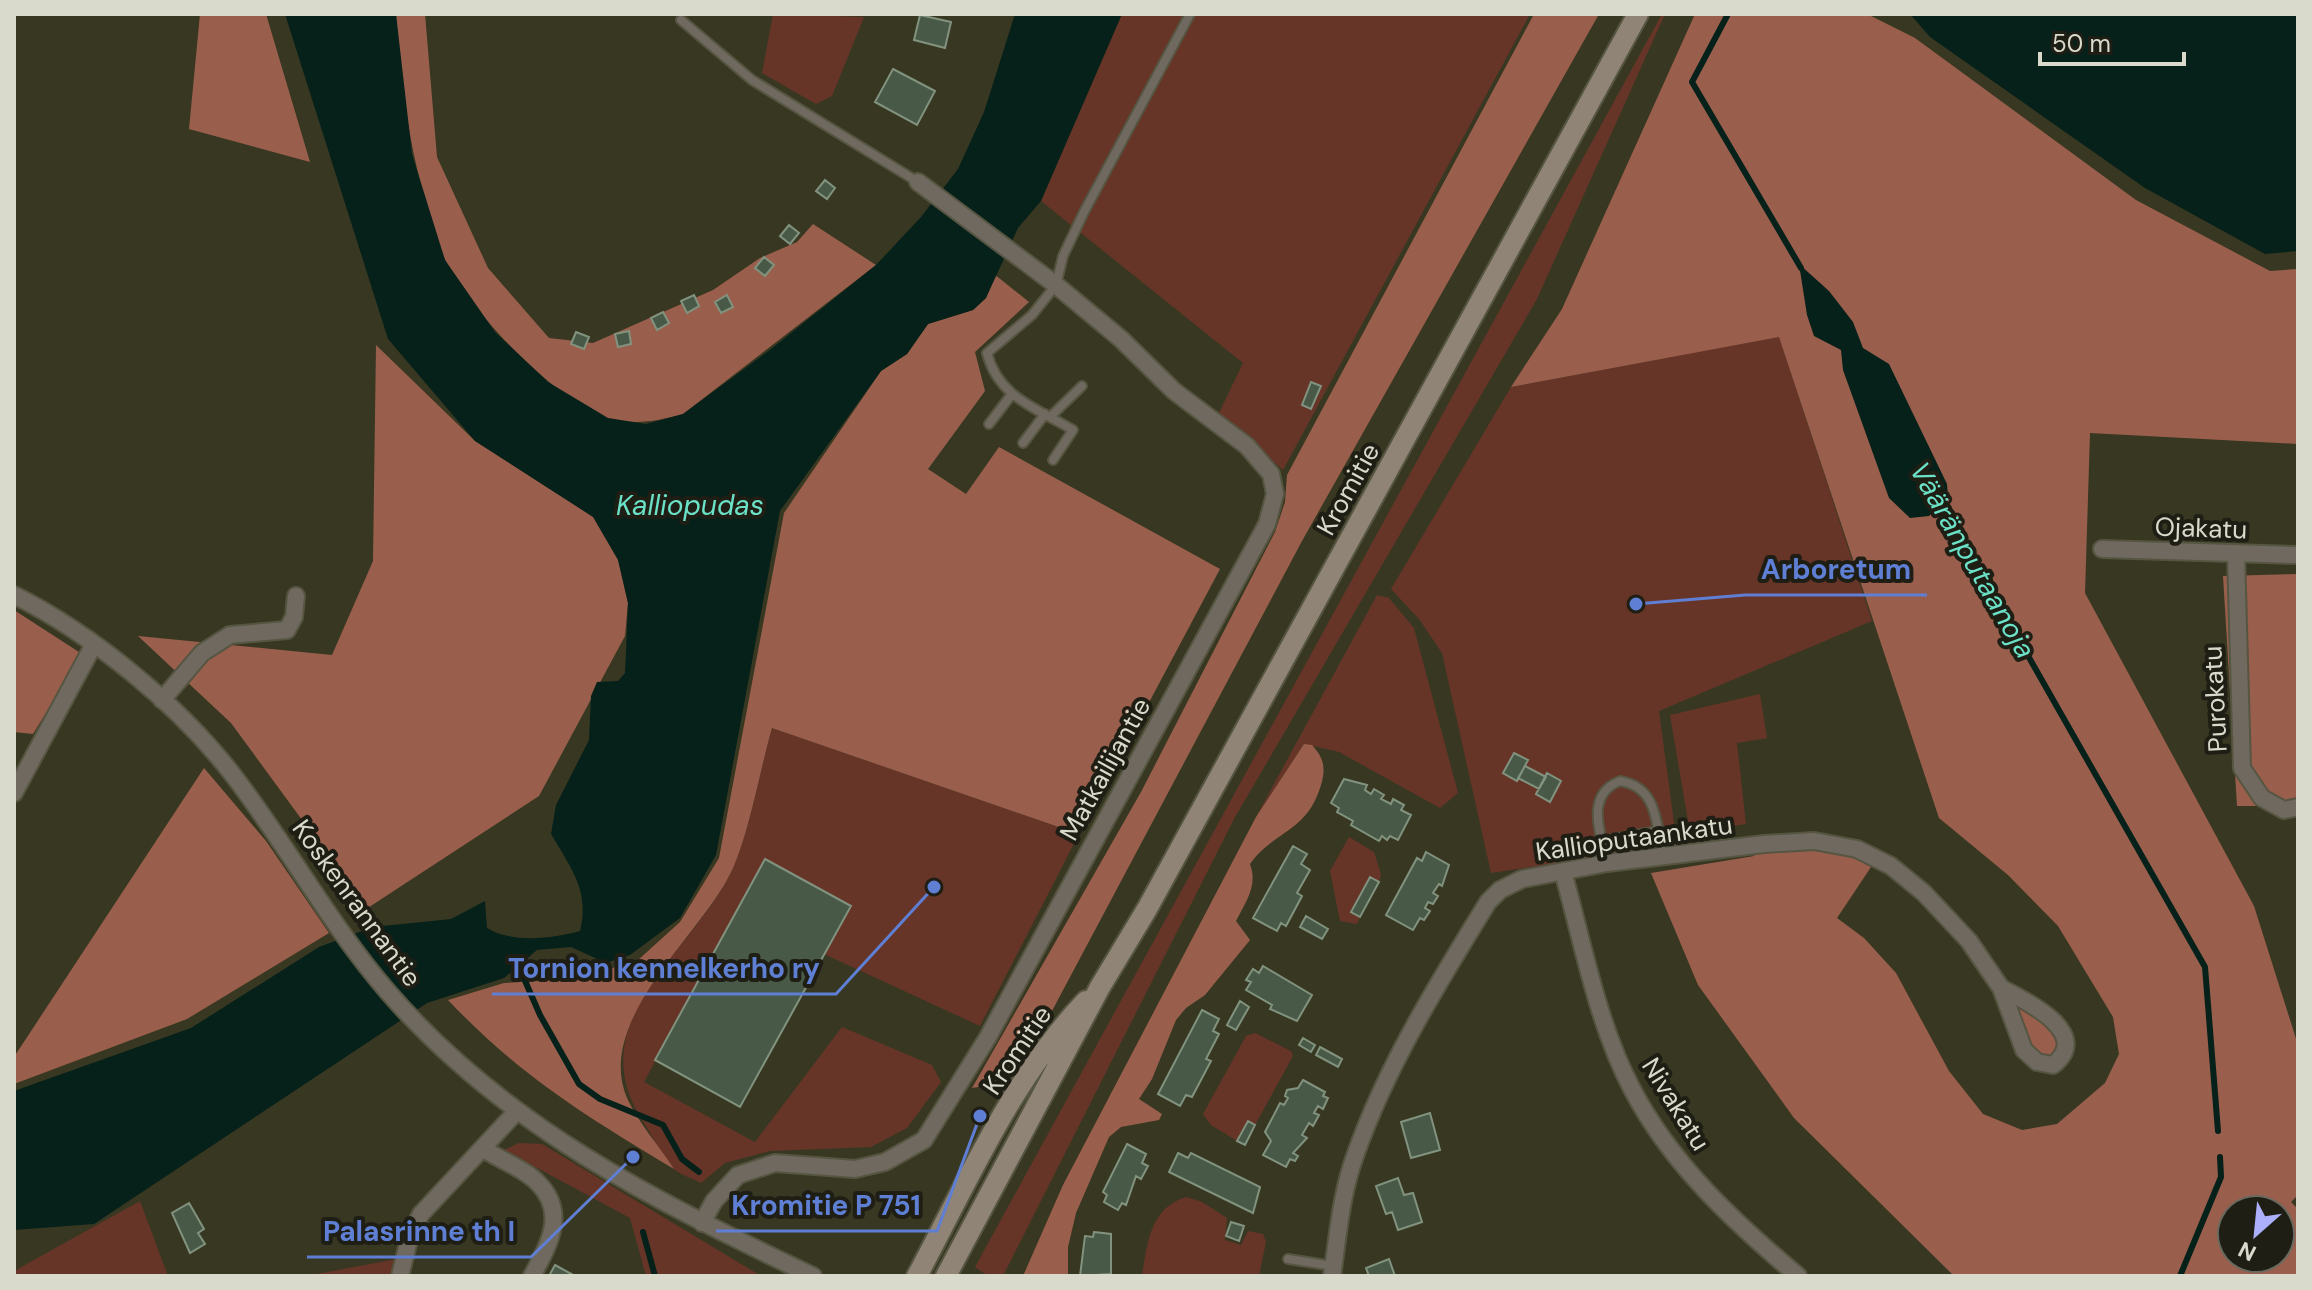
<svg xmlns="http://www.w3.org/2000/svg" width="2312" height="1290" viewBox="0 0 2312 1290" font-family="'DM Sans',sans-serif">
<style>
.green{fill:#663527}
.forest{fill:#9a5f4c;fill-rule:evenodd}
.water{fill:#06201a}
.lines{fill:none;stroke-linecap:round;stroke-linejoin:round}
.stream{stroke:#06201a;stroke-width:6}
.building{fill:#495947;stroke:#81937f;stroke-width:2}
.service-casing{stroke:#555541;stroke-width:12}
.minor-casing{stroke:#555541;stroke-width:20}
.secondary-casing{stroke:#555541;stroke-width:24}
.service{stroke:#706960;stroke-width:8}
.minor{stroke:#706960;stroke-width:16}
.secondary{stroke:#908477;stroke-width:20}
.labels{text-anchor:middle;stroke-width:8;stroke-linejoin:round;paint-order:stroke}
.street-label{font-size:26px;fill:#dadacc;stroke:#1f1e15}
.water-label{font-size:28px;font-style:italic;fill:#6be1c7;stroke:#1f1e15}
.leader{fill:none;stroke:#5f7fd4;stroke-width:3}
.callout-dot{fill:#5f7fd4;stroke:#1f1e15;stroke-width:3}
.callout-label{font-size:28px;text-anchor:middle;font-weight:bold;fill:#5f7fd4;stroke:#1f1e15;stroke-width:8;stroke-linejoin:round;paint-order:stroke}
</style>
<rect width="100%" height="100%" fill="#383822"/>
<path class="green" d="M773 14 864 17 832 96 816 104 762 73Z
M1122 14H1530L1283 470 1219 413 1243 363 1041 201Z
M1662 14H1665L1537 299 1234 819 1003 1276H988L975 1267Z
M1779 336 1872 621 1659 711 1677 845 1491 873 1442 653 1419 619 1391 589 1511 387Z
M1377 595 1389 598 1414 628 1458 793 1440 808 1339 752 1304 744 1256 817Z
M1760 694 1767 738 1737 743 1746 824 1690 833 1670 715Z
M772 728 1079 834 980 1026 824 954 851 906 765 859 644 1082 755 1142 842 1027 932 1065 941 1082 907 1128 871 1147 770 1151 725 1163 701 1183C693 1178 680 1175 674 1169 662 1158 653 1137 644 1123 579 1025 683 960 727 880 747 845 760 769 772 728Z
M1349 837 1374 852 1381 874 1379 882 1370 878 1352 912 1360 917 1357 924 1340 921 1330 871Z
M1255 1033 1291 1051 1293 1056 1255 1125 1248 1121 1237 1141 1211 1125 1203 1114 1246 1036Z
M519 1143 542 1144 761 1276H646L630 1218 504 1150Z
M1186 1197 1202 1202 1227 1218 1225 1240 1241 1245 1248 1231 1263 1234 1266 1242 1259 1276H1142C1147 1244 1150 1208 1186 1197Z
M140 1201 168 1276H14V1271Z
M397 1259 393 1276H306Z"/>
<path class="forest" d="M200 14H266L310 162 189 129Z
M396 14H425L437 157 488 268 549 338 593 343 713 290 760 258 797 242 813 224 876 265 683 414C657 421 637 425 611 419 560 406 464 306 444 257 414 180 401 96 396 14Z
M1534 14H1599L1302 541 1036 1041 997 1084 972 1088 1141 792 1275 532 1285 502 1287 475Z
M1695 14H1867L1915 38 2136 200 2270 271 2298 269V444L2090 433 2085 593 2254 906 2298 1045V1195L2291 1202 2298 1209V1276H1954L1794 1118 1698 985 1651 873 1754 856V838L1879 855 1837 918 1864 938 1896 973 1949 1071 1983 1114 2022 1130 2057 1124 2105 1083 2119 1054 2113 1017 2058 926 2008 875 1939 818 1779 337 1511 387 1562 309ZM2232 1210H2280V1258H2232Z
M994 274 1029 302 975 352 985 391 928 469 966 494 999 447 1220 569 1079 834 772 728C760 769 747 846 727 880 694 940 595 1023 627 1098 638 1122 659 1146 674 1169 586 1116 520 1076 448 1000L504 983 574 979 637 961 680 922 719 858 784 513 881 371 907 354 928 324 973 310 986 298Z
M376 345 475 441 594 517 618 559 628 603 625 636 539 796 360 913 335 879 305 824 231 723 138 636 332 655 373 561Z
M2298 574V806H2237L2223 576Z
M14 610 82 654 33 734 14 732Z
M1304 744 1312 745C1324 758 1326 768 1321 785 1307 833 1274 830 1250 864 1258 886 1246 901 1236 921L1250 940 1205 995 1186 1008 1176 1020 1152 1079 1139 1099 1162 1114 1159 1120 1121 1127 1109 1137 1076 1213 1068 1247V1276H1023L1063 1185 1256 817Z
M204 768 266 841 329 933 187 1019 14 1084V1057Z
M2006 994 2047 1019 2061 1043 2051 1060 2028 1047Z"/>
<path class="water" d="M285 14H396L412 154 445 260 495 332 548 382 608 418 646 424 683 414 771 349 876 265 921 217 958 169 984 112 1015 14H1122L1041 201 1018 228 986 298 973 310 928 324 907 354 881 371 780 511 716 855 680 918 630 955 606 963 571 947 537 950 504 978 427 1003 94 1224 14 1230V1091L191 1028 319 947 373 927 451 919 485 901 487 928C511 943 552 939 580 931 590 891 571 868 551 834L556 805 589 740 591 696 597 682 618 681 625 673 628 603 618 560 593 517 475 441 388 339Z
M1910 14H2298V251L2265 254 2145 188 1930 37Z
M1799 264 1829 291 1853 322 1863 348 1889 364 1947 484 1948 497 1929 516 1910 518 1889 498 1843 370 1841 350 1814 336 1807 315Z"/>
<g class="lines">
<path class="stream" d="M1728 14 1692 82 1801 268
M1940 501 2205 967 2218 1131
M519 967 540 1015 579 1084 600 1099 663 1125 682 1159 699 1172
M643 1232 655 1276
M2180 1276 2221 1177 2220 1157"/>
</g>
<path class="building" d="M920 15 951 22 945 48 914 40Z
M893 69 935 91 917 125 875 102Z
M825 180 835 188 827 199 816 191Z
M789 225 799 233 790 244 780 236Z
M764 257 774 265 765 276 755 268Z
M694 295 699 306 687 313 681 301Z
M727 295 733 307 721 313 715 302Z
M663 312 669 323 657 330 651 318Z
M629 331 631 344 618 347 615 334Z
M576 332 589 337 584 349 571 344Z
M1311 382 1321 386 1311 409 1302 405Z
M1514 753 1528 760 1517 781 1503 773Z
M1525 766 1546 777 1539 789 1518 778Z
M1547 773 1561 781 1550 802 1536 794Z
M1344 779 1367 785 1365 790 1371 794 1374 789 1384 795 1381 799 1391 804 1393 799 1404 805 1401 810 1411 815 1398 840 1390 836 1387 840 1382 836 1379 841 1351 825 1353 821 1337 812 1339 808 1331 803Z
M1293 846 1307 854 1301 864 1310 870 1297 893 1302 896 1286 926 1281 923 1277 931 1253 918Z
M1426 852 1449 865 1442 886 1439 884 1433 893 1438 896 1433 904 1428 902 1425 908 1430 911 1424 920 1420 918 1413 930 1386 915 1417 858 1422 861Z
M765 859 851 906 740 1107 655 1060Z
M1370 877 1379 882 1360 917 1351 912Z
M1306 916 1328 929 1322 939 1300 927Z
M1263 966 1312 995 1297 1021 1270 1009 1272 1005 1246 990 1251 982 1246 980 1253 969 1259 973Z
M1240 1001 1249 1007 1236 1030 1227 1025Z
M1202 1010 1219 1019 1213 1031 1219 1034 1206 1059 1211 1061 1192 1097 1186 1095 1180 1106 1158 1094Z
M1303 1038 1315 1045 1311 1052 1299 1045Z
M1320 1047 1342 1059 1338 1067 1316 1055Z
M1303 1080 1325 1092 1323 1096 1328 1098 1323 1109 1318 1106 1314 1113 1319 1115 1313 1126 1309 1123 1302 1135 1307 1138 1293 1153 1298 1156 1295 1161 1290 1159 1286 1167 1263 1155 1271 1141 1265 1132 1280 1103 1284 1105 1288 1098 1285 1096 1287 1090 1298 1088Z
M1430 1113 1440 1150 1411 1158 1401 1122Z
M1248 1121 1255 1125 1245 1145 1237 1141Z
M1127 1144 1146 1154 1142 1163 1148 1166 1141 1179 1136 1176 1126 1205 1122 1203 1118 1210 1104 1202 1107 1195 1103 1192Z
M1178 1153 1188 1158 1191 1153 1260 1187 1253 1213 1169 1172Z
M1398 1178 1404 1195 1413 1193 1422 1222 1398 1230 1392 1212 1386 1214 1376 1186Z
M189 1203 204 1229 198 1233 205 1244 190 1253 172 1213Z
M1231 1222 1244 1226 1239 1241 1226 1236Z
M1094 1232 1111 1234V1274L1080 1276 1085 1236 1093 1237Z
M1389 1259 1395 1276H1369L1366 1268Z
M555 1265 575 1276H549Z"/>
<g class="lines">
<defs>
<path id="service" d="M681 20 752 80 918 182
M1050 417 1082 386
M989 424 1012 394
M1023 443 1045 414
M1053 460 1073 430C1036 408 998 397 987 353L1032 315 1056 285 1063 256 1084 212 1190 14
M1602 841 1658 831
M1607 863C1601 834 1584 795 1620 781 1658 787 1656 824 1663 856
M1288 1259 1333 1266"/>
<path id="minor" d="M2102 549 2298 555
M2236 554 2242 768 2262 798 2284 810 2298 807
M14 595C92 634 179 705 233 775 287 845 330 925 388 992 505 1127 655 1201 813 1276
M162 700 202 653 230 635 287 630 294 617 296 596
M14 793 93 646
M1563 872C1583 943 1597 1023 1632 1089 1671 1164 1734 1222 1798 1276
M484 1149C500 1160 525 1169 538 1183 568 1213 548 1246 532 1276
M702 1223 714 1201 738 1175 775 1163 855 1169 885 1162 924 1140 988 1037 1267 524 1275 494 1271 474 1247 446 1174 391 1121 339 1056 285 918 182
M400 1276 410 1236 421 1214 517 1111
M1332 1276C1338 1236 1341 1194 1355 1156 1386 1067 1438 983 1488 902L1500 890 1522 879 1607 863 1764 844 1814 841 1857 849 1891 866 1924 893 1969 941 2001 988 2024 1050 2037 1062 2053 1065C2094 1033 2024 1000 2001 988"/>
<path id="secondary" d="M917 1276C967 1183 1012 1078 1086 1001
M946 1276 1100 987 1147 909 1638 14"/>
</defs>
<use href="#service" class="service-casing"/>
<use href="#minor" class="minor-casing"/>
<use href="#secondary" class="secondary-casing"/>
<use href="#service" class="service"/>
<use href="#minor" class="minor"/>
<use href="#secondary" class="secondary"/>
</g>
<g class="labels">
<g class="street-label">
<text transform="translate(1348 489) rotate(-61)" y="9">Kromitie</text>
<text transform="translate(2201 528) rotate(2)" y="9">Ojakatu</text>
<text transform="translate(2215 699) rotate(-93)" y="9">Purokatu</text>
<text transform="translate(1105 769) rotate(-61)" y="9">Matkailijantie</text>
<text transform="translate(1634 838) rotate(-8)" y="9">Kallioputaankatu</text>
<text transform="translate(357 903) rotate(54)" y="9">Koskenrannantie</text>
<text transform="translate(1017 1050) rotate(-56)" y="9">Kromitie</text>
<text transform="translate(1676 1104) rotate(58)" y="9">Nivakatu</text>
</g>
<g class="water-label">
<text x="690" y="515">Kalliopudas</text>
<text transform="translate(1973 560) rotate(60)" y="10">Vääränputaanoja</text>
</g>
</g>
<path class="leader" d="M1636 604L1745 595H1927M934 887L836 994H492M980 1116L937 1231H716M633 1157L531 1257H307"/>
<g class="callout-dot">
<circle cx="1636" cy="604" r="8"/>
<circle cx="934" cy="887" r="8"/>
<circle cx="980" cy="1116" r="8"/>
<circle cx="633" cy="1157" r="8"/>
</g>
<g class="callout-label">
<text x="1836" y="579">Arboretum</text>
<text x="664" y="978">Tornion kennelkerho ry</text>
<text x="826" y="1215">Kromitie P 751</text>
<text x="419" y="1241">Palasrinne th I</text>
</g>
<rect width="2312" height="1290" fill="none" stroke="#dadacc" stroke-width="32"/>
<g transform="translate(2256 1234) rotate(207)"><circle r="38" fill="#1f1e15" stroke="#6a695e" stroke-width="2"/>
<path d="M0-6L14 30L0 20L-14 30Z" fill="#acaffb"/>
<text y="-12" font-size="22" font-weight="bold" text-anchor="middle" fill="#dadacc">N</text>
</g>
<path d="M2040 52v12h144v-12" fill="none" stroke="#dadacc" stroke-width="4"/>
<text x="2052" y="52" font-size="24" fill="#dadacc" stroke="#1f1e15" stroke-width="6" paint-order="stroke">50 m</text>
</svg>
